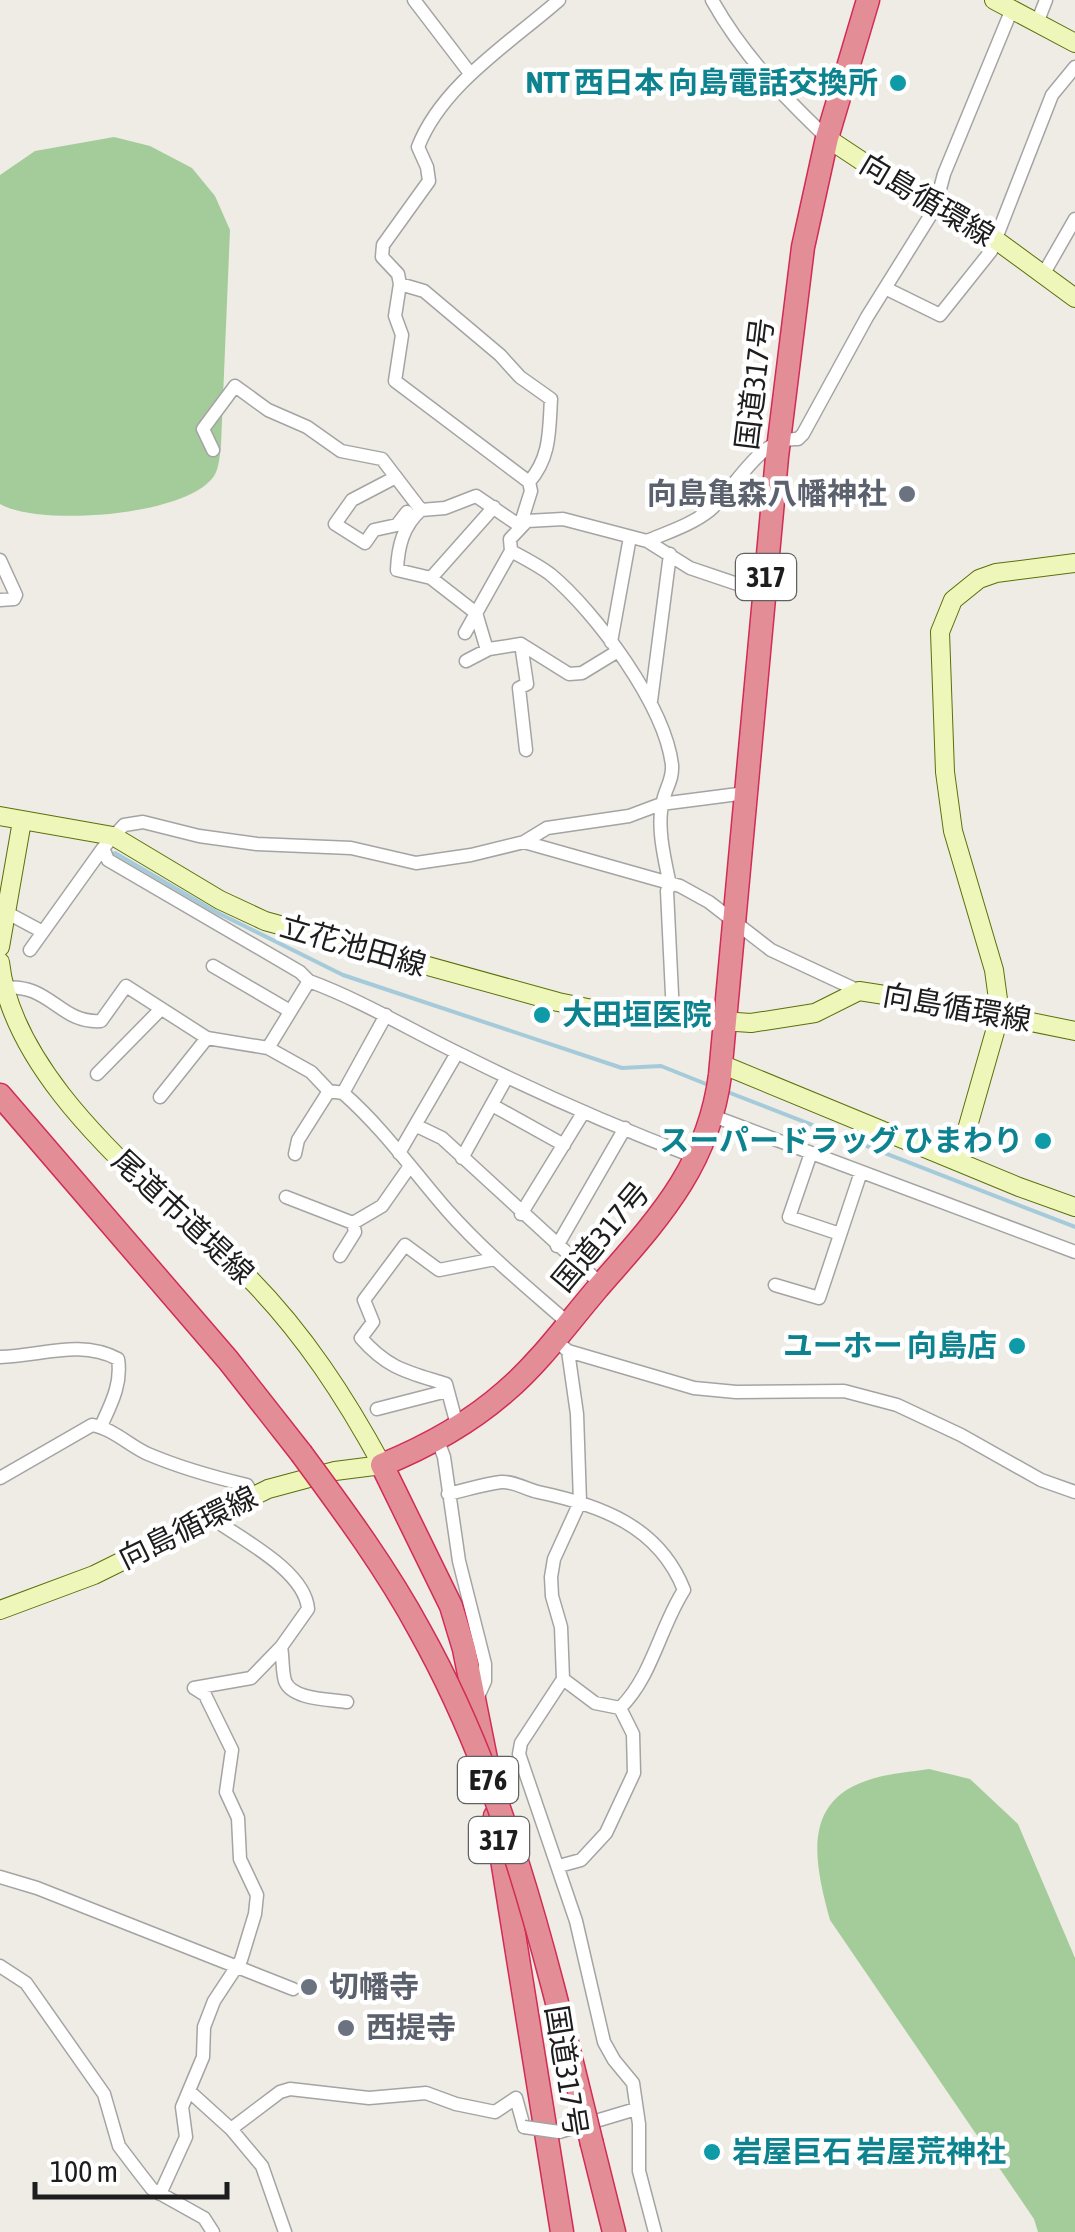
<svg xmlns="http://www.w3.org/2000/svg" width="1075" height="2232" viewBox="0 0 1075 2232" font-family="'Asap Condensed','Noto Sans JP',sans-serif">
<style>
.forest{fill:#a4cc9a}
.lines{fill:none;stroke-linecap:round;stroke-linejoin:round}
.stream{stroke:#a5cada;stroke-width:4}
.street-casing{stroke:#a4a4a4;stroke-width:15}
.secondary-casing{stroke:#5c7009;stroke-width:20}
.highway-casing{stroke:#d22b55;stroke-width:25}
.street{stroke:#fff;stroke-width:12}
.secondary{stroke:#eef7b9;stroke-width:18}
.highway{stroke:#e38e96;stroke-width:22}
.street-bridge-casing{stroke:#a4a4a4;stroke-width:15;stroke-linecap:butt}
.highway-bridge-casing{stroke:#d22b55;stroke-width:25;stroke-linecap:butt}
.street-bridge{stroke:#fff;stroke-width:12}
.highway-bridge{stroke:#e38e96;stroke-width:22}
.culture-dot{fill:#0f9aa8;stroke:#fff;stroke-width:4}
.worship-dot{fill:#6b7280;stroke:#fff;stroke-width:4}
.labels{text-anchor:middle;stroke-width:9;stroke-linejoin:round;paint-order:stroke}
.shield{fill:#fff;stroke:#616161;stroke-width:2.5}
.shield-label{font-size:28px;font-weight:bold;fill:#1d1d1d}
.culture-label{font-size:30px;font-weight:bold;fill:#0d838f;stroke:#fff;text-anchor:end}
.street-label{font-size:30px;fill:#1d1d1d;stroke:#fff}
.worship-label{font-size:30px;font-weight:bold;fill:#5b616d;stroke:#fff;text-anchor:start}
</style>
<rect width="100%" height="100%" fill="#eeece4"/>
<path class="forest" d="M114 137 150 146 192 168 215 196 230 230 221 445C220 454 219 469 214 476 188 516 39 527 0 504V175L35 151Z
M929 1769 970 1779 1018 1824 1075 1958V2232H1038L1034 2219 830 1920C814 1861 800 1798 875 1778 892 1773 911 1772 929 1769Z"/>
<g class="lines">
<path class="stream" d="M115 853 216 912 343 975 622 1068 661 1066 711 1086
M725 1091 1075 1227"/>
<defs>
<path id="street" d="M414 0 469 72
M712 0C742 54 783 96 827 138
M1037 23 1046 0
M1044 273 1075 219
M400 284 424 291 500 355 520 377 551 399C549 430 551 457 529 482
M885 288 940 315 991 251 1052 95 1075 67
M213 450 203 429 235 386 268 410 307 427 341 451 382 459 421 510 445 508 476 496 520 526 531 491 529 482 395 381 402 335 395 316 400 284 398 274 382 257 383 245 429 181 427 167 418 147C442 85 510 43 559 0
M396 477 352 500 335 524 365 543 374 530 397 525 407 512
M421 510C403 526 398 546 397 570L431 578 494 507
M647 541C668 532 691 525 710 510 737 487 759 436 798 439L803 434 867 317 935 208 944 174 1012 9
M0 560 16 595 14 599 0 600
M431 578 476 613 487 650
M465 633 511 551
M611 642 630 537
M521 644 527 684 519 688 526 750
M466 661 489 649 521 644 569 674 582 673 618 651
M651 701 670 554
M524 842 680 886 709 902 771 950 859 991
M103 848 108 860 300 972 309 981 268 1048
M2 910 43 932
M30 950 103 848 124 825 143 822 199 836 257 844 351 848 416 863 471 855 524 842 547 828 629 816 661 804 746 793
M213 966 290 1011
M309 981C363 1001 410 1030 462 1055 538 1093 615 1127 695 1157
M3 988C50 982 59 1024 101 1021L126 986 207 1038 268 1048 311 1072 329 1091
M673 1015 667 891 670 885C665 861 656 826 663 801 666 787 673 780 672 765 665 706 596 612 550 574 538 565 524 558 511 551L510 539 527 521 563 519 647 541 690 568 764 593
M97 1074 160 1010
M343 1093C383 1128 413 1171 447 1210 484 1252 527 1287 568 1323
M160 1097 207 1038
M492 1105 564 1145
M713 1116 1075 1252
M417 1126 442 1138 601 1284
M399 1153 457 1053
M811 1153 789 1217 840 1234
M295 1154 298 1140 329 1091 343 1093 386 1015
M462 1158 507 1077
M286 1197 353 1223 382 1206 410 1166
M521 1214 583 1113
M557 1246 625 1128
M340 1256 355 1232 353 1223
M775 1285 819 1298 861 1172
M555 1340 568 1351 577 1414 580 1502 554 1559 551 1577 552 1596 561 1627 563 1679 521 1743 519 1754 576 1921 604 2042 614 2060 633 2083 639 2124V2171L655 2232
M568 1351 694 1388 736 1392 844 1391 897 1405 961 1435 1041 1480 1075 1492
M0 1357C41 1356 80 1339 118 1359 122 1384 111 1404 101 1426
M377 1409 447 1391
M457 1425 446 1384C408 1372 388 1369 361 1338L373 1322 364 1300 405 1245 439 1270 495 1259
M437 1438 444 1457 459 1561 485 1664V1681L477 1699
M0 1478 92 1425C112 1428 130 1446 148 1454 181 1468 213 1477 247 1485L253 1496
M448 1494C466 1490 484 1484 501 1482 514 1481 525 1489 538 1492 600 1505 659 1526 684 1590 660 1627 652 1677 620 1708L595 1703 563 1679
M209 1516C239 1538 305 1570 308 1609L281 1647C283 1657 282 1671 285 1681 292 1700 330 1699 347 1702
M194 1688 251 1678 281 1647
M559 1866 581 1860 606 1833 634 1773 633 1734 620 1708
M0 1877 37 1888 293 1989
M0 1966 26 1983 104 2094 119 2146 138 2171 152 2189 204 2218 213 2232
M189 2091 231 2129 262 2166 285 2232
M231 2129 280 2092 290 2089 369 2098 426 2093 456 2104 495 2112 516 2098 524 2127
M559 2132 636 2109
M160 2194 186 2137 182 2107 203 2057 204 2027 214 2001 241 1960 255 1914 257 1895 240 1859 238 1818 226 1792 232 1750 205 1695 194 1688"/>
<path id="secondary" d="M994 0 1075 43
M827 138 910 193 996 240 1075 298
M0 816 113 836 220 900 265 921 558 1002 617 1014 751 1023 815 1013 859 991 943 1004 1075 1031
M0 947 22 821
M0 962C10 1055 99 1142 165 1203 193 1228 224 1251 250 1279 304 1334 345 1397 382 1465L335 1471 268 1489 94 1575 0 1610
M721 1064 1019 1187 1075 1207
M958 1161 1000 1014 994 970 953 831 945 772 940 632 953 600 979 579 996 573 1075 563"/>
<path id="highway" d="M0 1095 228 1360 301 1453
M487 1764 464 1649 451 1606 382 1465C426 1447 470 1423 506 1391 540 1362 568 1323 597 1289 656 1221 708 1168 720 1075L777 457 803 247 827 138 868 0
M495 1816 562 2232
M592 2144 614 2232"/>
</defs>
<use href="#street" class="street-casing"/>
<use href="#secondary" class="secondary-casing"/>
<use href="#highway" class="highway-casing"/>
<use href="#street" class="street"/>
<use href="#secondary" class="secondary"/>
<use href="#highway" class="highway"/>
<defs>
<path id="street-bridge" d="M524 2127 559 2132"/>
<path id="highway-bridge" d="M301 1453C343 1510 386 1568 420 1631 509 1790 549 1969 592 2144"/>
</defs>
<use href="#street-bridge" class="street-bridge-casing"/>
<use href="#highway-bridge" class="highway-bridge-casing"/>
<use href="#street-bridge" class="street-bridge"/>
<use href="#highway-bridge" class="highway-bridge"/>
</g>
<g class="culture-dot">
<circle cx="898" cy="83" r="10"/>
<circle cx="542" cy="1015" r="10"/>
<circle cx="1043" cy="1141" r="10"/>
<circle cx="1017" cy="1346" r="10"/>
<circle cx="712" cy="2152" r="10"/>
</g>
<g class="worship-dot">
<circle cx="907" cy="494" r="10"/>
<circle cx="309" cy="1987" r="10"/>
<circle cx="346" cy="2028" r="10"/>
</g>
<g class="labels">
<g class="shield">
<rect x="736" y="554" width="60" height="46" rx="8"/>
<rect x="458" y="1757" width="60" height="46" rx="8"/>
<rect x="469" y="1817" width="60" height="46" rx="8"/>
</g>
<g class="shield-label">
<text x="766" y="587">317</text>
<text x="488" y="1790">E76</text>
<text x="499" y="1850">317</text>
</g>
<g class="culture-label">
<text x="878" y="93">NTT 西日本 向島電話交換所</text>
<text x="562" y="1025" text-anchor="start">大田垣医院</text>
<text x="1023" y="1151">スーパードラッグ ひまわり</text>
<text x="997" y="1356">ユーホー 向島店</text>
<text x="732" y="2162" text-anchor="start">岩屋巨石 岩屋荒神社</text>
</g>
<g class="street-label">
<text transform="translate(927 200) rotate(31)" y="10">向島循環線</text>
<text transform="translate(755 384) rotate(-83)" y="10">国道317号</text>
<text transform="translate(353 946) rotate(16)" y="10">立花池田線</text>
<text transform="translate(957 1008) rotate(10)" y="10">向島循環線</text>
<text transform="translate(183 1217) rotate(43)" y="10">尾道市道堤線</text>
<text transform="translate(601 1237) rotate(-50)" y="10">国道317号</text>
<text transform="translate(188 1528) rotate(-26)" y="10">向島循環線</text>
<text transform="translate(566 2071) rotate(81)" y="10">国道317号</text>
</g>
<g class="worship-label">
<text x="887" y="504" text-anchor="end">向島亀森八幡神社</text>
<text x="329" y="1997">切幡寺</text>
<text x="366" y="2038">西提寺</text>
</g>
</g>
<path d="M35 2182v15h192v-15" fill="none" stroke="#1d1d1d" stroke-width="5"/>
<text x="50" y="2182" font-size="30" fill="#1d1d1d" stroke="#ffffff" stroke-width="8" paint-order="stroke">100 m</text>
</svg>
